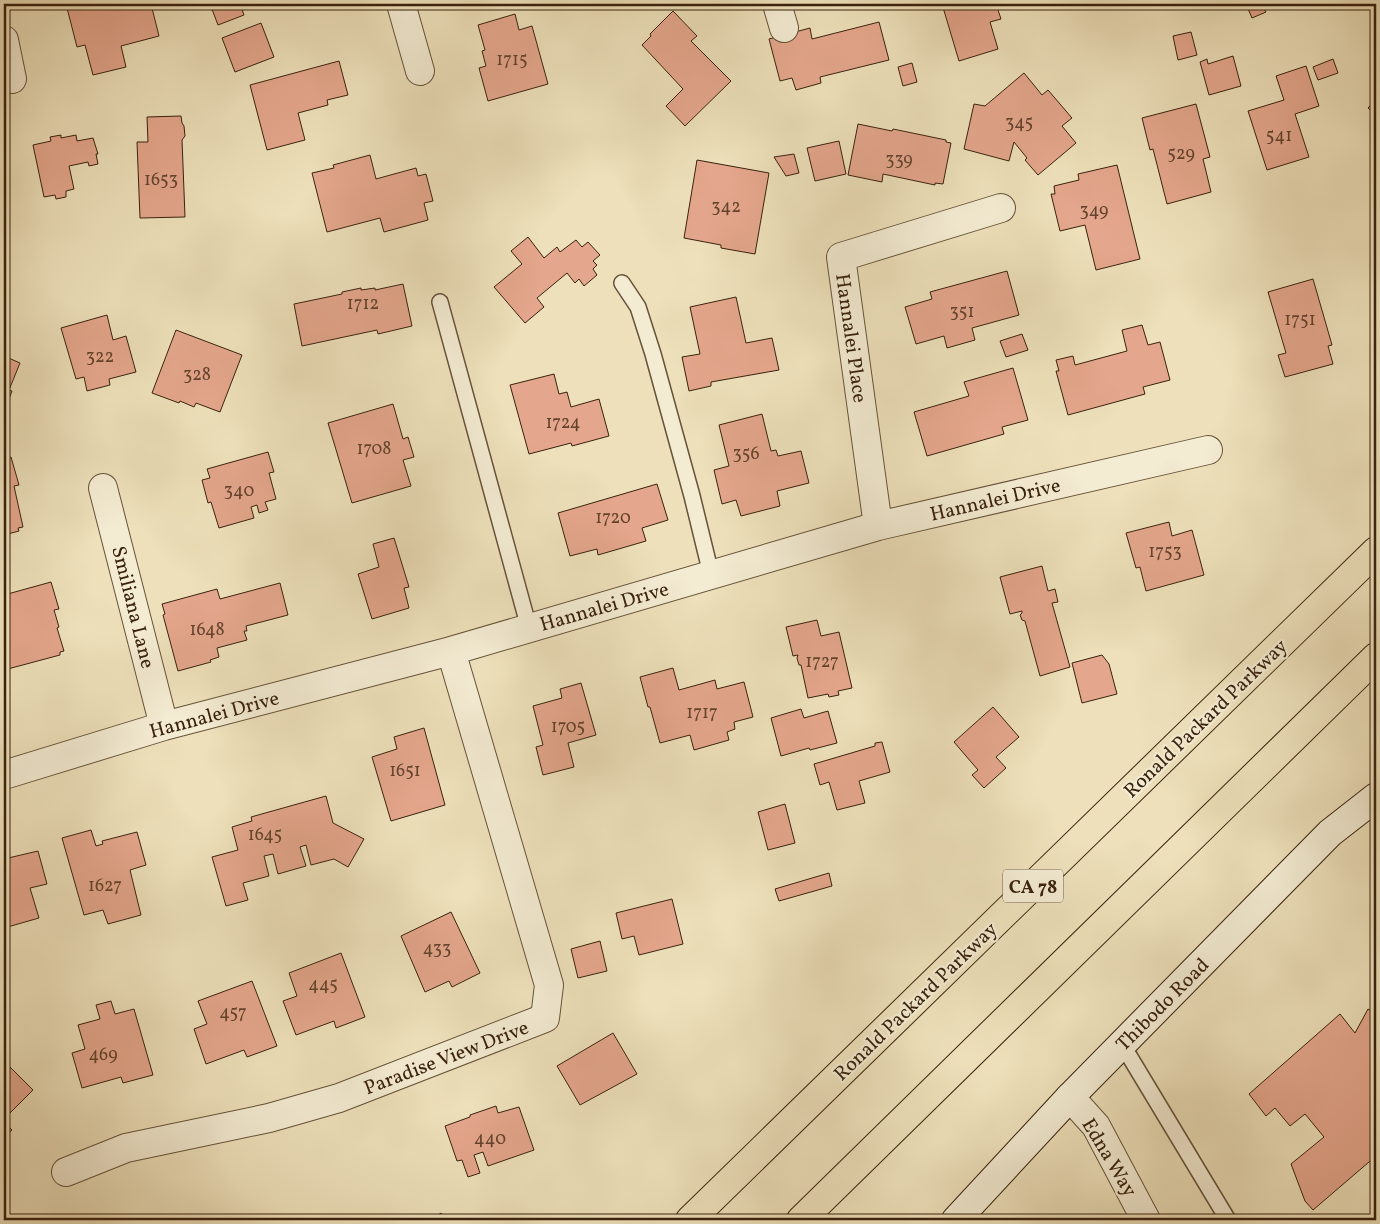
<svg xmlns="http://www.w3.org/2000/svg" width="1380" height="1224" viewBox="0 0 1380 1224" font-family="Vollkorn,serif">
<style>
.building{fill:#e4a68c;stroke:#39220d}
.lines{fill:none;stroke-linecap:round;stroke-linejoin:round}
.lane-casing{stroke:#665238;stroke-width:18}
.street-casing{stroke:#665238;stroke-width:30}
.secondary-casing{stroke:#39220d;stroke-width:30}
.highway-casing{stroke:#39220d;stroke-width:30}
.lane{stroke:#f3ebd2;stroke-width:15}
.street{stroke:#f3ebd2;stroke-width:28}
.secondary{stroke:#f3ebd2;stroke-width:28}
.highway{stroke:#ede0ba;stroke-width:28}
.labels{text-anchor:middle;stroke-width:4.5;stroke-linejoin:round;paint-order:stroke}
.number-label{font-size:18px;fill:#64432d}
.shield{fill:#f3ebd2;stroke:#715e48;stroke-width:1}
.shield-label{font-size:19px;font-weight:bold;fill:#39220d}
.street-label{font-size:20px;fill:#39220d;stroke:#f3ebd2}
</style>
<rect width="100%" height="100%" fill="#ede0ba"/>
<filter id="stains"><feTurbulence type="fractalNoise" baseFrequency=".004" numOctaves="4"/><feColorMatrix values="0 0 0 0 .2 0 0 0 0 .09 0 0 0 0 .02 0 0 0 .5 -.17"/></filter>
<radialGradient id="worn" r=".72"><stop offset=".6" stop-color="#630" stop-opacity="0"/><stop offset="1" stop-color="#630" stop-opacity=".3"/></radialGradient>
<path class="building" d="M66 4H151L159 36 121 46 126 67 93 75 85 45 77 47Z
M210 4H240L244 15 218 25Z
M942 4H996L1001 19 990 22 998 49 959 61Z
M1246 4H1279L1264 9 1266 12 1252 18Z
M673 11 697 36 691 41 731 81 685 126 666 106 683 89 642 45 651 36 650 34Z
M515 14 519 30 532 26 548 84 488 101 479 68 486 66 482 51 485 50 478 25Z
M879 22 889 60 820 77 821 83 796 90 792 78 780 81 769 39 810 28 812 39Z
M261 23 274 57 235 72 222 38Z
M1191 32 1197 55 1178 60 1173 36Z
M1233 56 1241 86 1209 95 1200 62 1207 59 1208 64Z
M1333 59 1338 73 1318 80 1313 67Z
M339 61 348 95 327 100 328 105 298 113 305 140 267 150 250 85Z
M912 63 917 82 903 86 898 67Z
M1306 66 1319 106 1295 114 1309 157 1267 170 1248 111 1284 100 1276 76Z
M1024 73 1042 95 1048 90 1072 118 1062 126 1076 143 1038 175 1025 160 1027 158 1014 142 1009 161 964 149 974 104 985 106Z
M1376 99V115L1368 108Z
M1196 104 1210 157 1203 159 1211 192 1167 204 1153 149 1150 150 1142 118Z
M181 116 182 123 184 126 185 136 182 140 185 217 140 218 137 142H148L147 117Z
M858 124 892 131 893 129 946 140V142L951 143 943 184 935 183V185L883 174 882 182 848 175Z
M61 135V138L76 135 77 141 93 138 98 154H96L98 164 89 166 88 162 69 166 74 189 66 191V197L56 199 55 195 44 197 33 145 51 141 50 137Z
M839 141 846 174 815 181 807 148Z
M794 154 799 173 786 176 774 157Z
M370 155 376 179 416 168 418 176 426 174 433 201 424 203 428 220 384 232 380 218 327 232 312 173 334 168 333 165Z
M697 160 769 173 755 254 721 248V245L684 238Z
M1117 165 1140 259 1096 270 1085 225 1060 231 1051 194H1055L1054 186 1079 180 1078 174Z
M528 237 544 258 557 247 560 252 576 240 582 247 588 242 600 255 593 261 597 265 593 269 597 275 584 286 579 279 575 283 567 273 537 298 544 307 525 323 494 287 522 264 511 251Z
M1007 271 1019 315 972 328 975 340 947 348 944 336 916 344 905 307 932 299 930 292Z
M1313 279 1332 345 1328 346 1333 364 1285 377 1278 355 1286 353 1268 292Z
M403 284 412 326 378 334 377 330 302 346 294 304 342 294V292L361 288V290L375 288V290Z
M736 297 746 343 772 338 779 370 711 382V386L689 391 682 357 700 354 690 307Z
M107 315 113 340 126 336 136 372 109 379 110 385 87 391 84 377 76 379 61 328Z
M1142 325 1148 345 1160 342 1170 380 1143 387 1145 394 1068 415 1056 371H1059L1056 360 1073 356 1075 365 1127 351 1122 330Z
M176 330 242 355 220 412 196 403 194 407 180 401 179 403 152 393Z
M1022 334 1028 350 1006 357 1000 341Z
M4 356 20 363 9 390 12 391 4 412Z
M1013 368 1028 420 1002 427 1004 434 927 456 914 412 969 396 964 382Z
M554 374 559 394 567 392 571 407 599 399 609 436 572 446 571 443 529 454 510 385Z
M393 404 403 439 408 437 414 457 403 460 411 486 352 503 328 423Z
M762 414 771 451 776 450 778 456 801 451 809 483 777 491 780 506 741 516 736 500 722 504 714 470 729 466 719 425Z
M268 452 274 472 269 473 276 499 265 502 268 510 259 513 257 505 251 507 254 518 219 528 211 502 208 503 202 480 210 478 207 469Z
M11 457 19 485 14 486 23 527 18 528 19 531 4 535V459Z
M657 484 668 520 642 528 646 541 598 555 597 549 570 556 558 513Z
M1169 522 1172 536 1192 530 1204 575 1146 591 1140 567 1136 568 1126 533Z
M394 538 409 587 404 588 409 608 372 619 358 574 379 567 373 544Z
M1042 566 1048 591 1055 589 1058 602 1052 603 1070 667 1040 676 1025 621 1022 620 1020 615 1022 613V611L1010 614 1000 577Z
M51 582 59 609 54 610 59 627 57 628 64 651 60 652V655L4 670V595Z
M280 583 288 615 246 626 247 631H244L247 640 217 648 219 657 210 660 211 662 178 671 163 615 165 614 162 604 217 589 220 599Z
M817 620 821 636 839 632 852 688 838 691 839 695 829 697 828 694 808 698 801 665H799L797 658 798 655 793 656 786 627Z
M1102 655 1109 664 1117 694 1082 703 1072 663Z
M673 668 679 690 715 680 717 689 744 682 753 717 734 722 735 729 727 732 729 740 694 750 690 735 660 743 650 707H648L640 677Z
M581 683 596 735 568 743 574 767 543 775 536 747 543 745 533 706 562 698 560 689Z
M993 707 1019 737 996 757 1006 768 984 788 972 775 978 770 954 742Z
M801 709 804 718 828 711 837 743 810 750 809 748 781 756 771 718Z
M424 728 445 805 391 821 372 757 397 749 394 737Z
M882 742 890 772 859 781 865 803 837 810 829 782 820 785 814 764 875 746V743Z
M326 796 333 823 364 839 348 867 334 859 311 865 306 845 300 847 306 866 278 874 273 854 264 856 269 876 243 883 248 900 226 906 212 857 238 850 232 827 252 821 251 817Z
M785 804 795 843 768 850 758 812Z
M91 830 96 846 103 844 102 841 137 832 146 865 130 870 141 915 108 924 103 910 84 915 62 838Z
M38 851 47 884 30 888 39 918 4 928V859Z
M829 873 832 886 779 901 775 889Z
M672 899 683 944 639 955 634 936 622 939 616 913Z
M451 912 480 973 452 987 449 981 425 992 401 936Z
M600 941 607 971 578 978 571 949Z
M341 953 365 1017 336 1028 334 1021 296 1035 283 1001 297 996 289 973Z
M252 981 277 1046 247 1057 244 1050 206 1064 194 1029 207 1024 198 1001Z
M111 1001 115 1014 134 1009 153 1075 123 1083 121 1077 82 1088 72 1053 85 1049 78 1025 100 1019 96 1005Z
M1368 1009 1376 1014V1156L1313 1210 1305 1201 1291 1164 1324 1137 1305 1114 1290 1126 1275 1108 1266 1116 1249 1094 1340 1014 1355 1033Z
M613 1033 637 1074 580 1105 557 1066Z
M8 1065 33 1090 4 1119V1069Z
M496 1106 498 1113 519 1107 534 1150 488 1166 483 1152 474 1155 480 1173 468 1177 462 1160 457 1161 445 1126 470 1117V1115Z
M4 1122 12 1130 4 1138Z
M441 1213 446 1220H431Z"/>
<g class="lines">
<defs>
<path id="lane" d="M622 283 638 307 653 354 692 496 711 574
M440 302 529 628
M1122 1044 1228 1220"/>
<path id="street" d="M401 4 420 71
M777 4 784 28
M4 40 12 79
M103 488 164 726
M878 526 841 257 1001 208
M4 775 164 726 451 651 878 526 1208 450
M1070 1097 1096 1126 1146 1220
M66 1172 126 1148 269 1118 339 1098 545 1018 549 985 451 651"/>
<path id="secondary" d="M956 1220 1070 1097 1330 833 1376 797"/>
<path id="highway" d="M690 1220 1376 551
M801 1220 1376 657"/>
</defs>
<use href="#lane" class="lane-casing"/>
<use href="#street" class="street-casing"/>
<use href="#secondary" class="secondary-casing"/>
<use href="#highway" class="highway-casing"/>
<use href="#lane" class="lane"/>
<use href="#street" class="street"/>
<use href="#secondary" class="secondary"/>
<use href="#highway" class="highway"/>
</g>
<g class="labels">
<g class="number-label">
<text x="512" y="65">1715</text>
<text x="1019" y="128">345</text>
<text x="1279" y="141">541</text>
<text x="1181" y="159">529</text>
<text x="899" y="165">339</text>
<text x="161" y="185">1653</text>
<text x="726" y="212">342</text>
<text x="1094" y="216">349</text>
<text x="363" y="309">1712</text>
<text x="962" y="317">351</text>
<text x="1300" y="325">1751</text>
<text x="100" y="362">322</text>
<text x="197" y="380">328</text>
<text x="563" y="428">1724</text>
<text x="374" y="454">1708</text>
<text x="746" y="459">356</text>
<text x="239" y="496">340</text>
<text x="613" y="523">1720</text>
<text x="1165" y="557">1753</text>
<text x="207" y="635">1648</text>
<text x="822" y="667">1727</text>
<text x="702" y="718">1717</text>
<text x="568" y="732">1705</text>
<text x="405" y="776">1651</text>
<text x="265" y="840">1645</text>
<text x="105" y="891">1627</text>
<text x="437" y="954">433</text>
<text x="323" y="990">445</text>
<text x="233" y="1018">457</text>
<text x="103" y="1060">469</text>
<text x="490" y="1144">440</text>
</g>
<rect class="shield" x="1003" y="869.5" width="60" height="33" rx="4"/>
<g class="shield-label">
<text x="1033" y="893">CA 78</text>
</g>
<g class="street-label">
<text transform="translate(852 338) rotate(82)" y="7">Hannalei Place</text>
<text transform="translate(995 499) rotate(-13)" y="7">Hannalei Drive</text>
<text transform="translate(604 606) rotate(-16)" y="7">Hannalei Drive</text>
<text transform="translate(134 607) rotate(76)" y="7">Smiliana Lane</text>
<text transform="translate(214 714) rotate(-15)" y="7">Hannalei Drive</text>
<text transform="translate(1205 718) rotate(-44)" y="7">Ronald Packard Parkway</text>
<text transform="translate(915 1001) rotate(-44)" y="7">Ronald Packard Parkway</text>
<text transform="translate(1162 1004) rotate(-45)" y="7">Thibodo Road</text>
<text transform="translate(446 1057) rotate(-21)" y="7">Paradise View Drive</text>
<text transform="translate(1110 1157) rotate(59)" y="7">Edna Way</text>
</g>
</g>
<rect width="1380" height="1224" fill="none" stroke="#ede0ba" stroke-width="20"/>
<rect x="5" y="5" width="1370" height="1214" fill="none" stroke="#39220d" stroke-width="2.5"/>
<rect x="10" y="10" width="1360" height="1204" fill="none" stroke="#39220d"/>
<rect width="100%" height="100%" filter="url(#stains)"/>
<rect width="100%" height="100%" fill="url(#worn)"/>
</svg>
